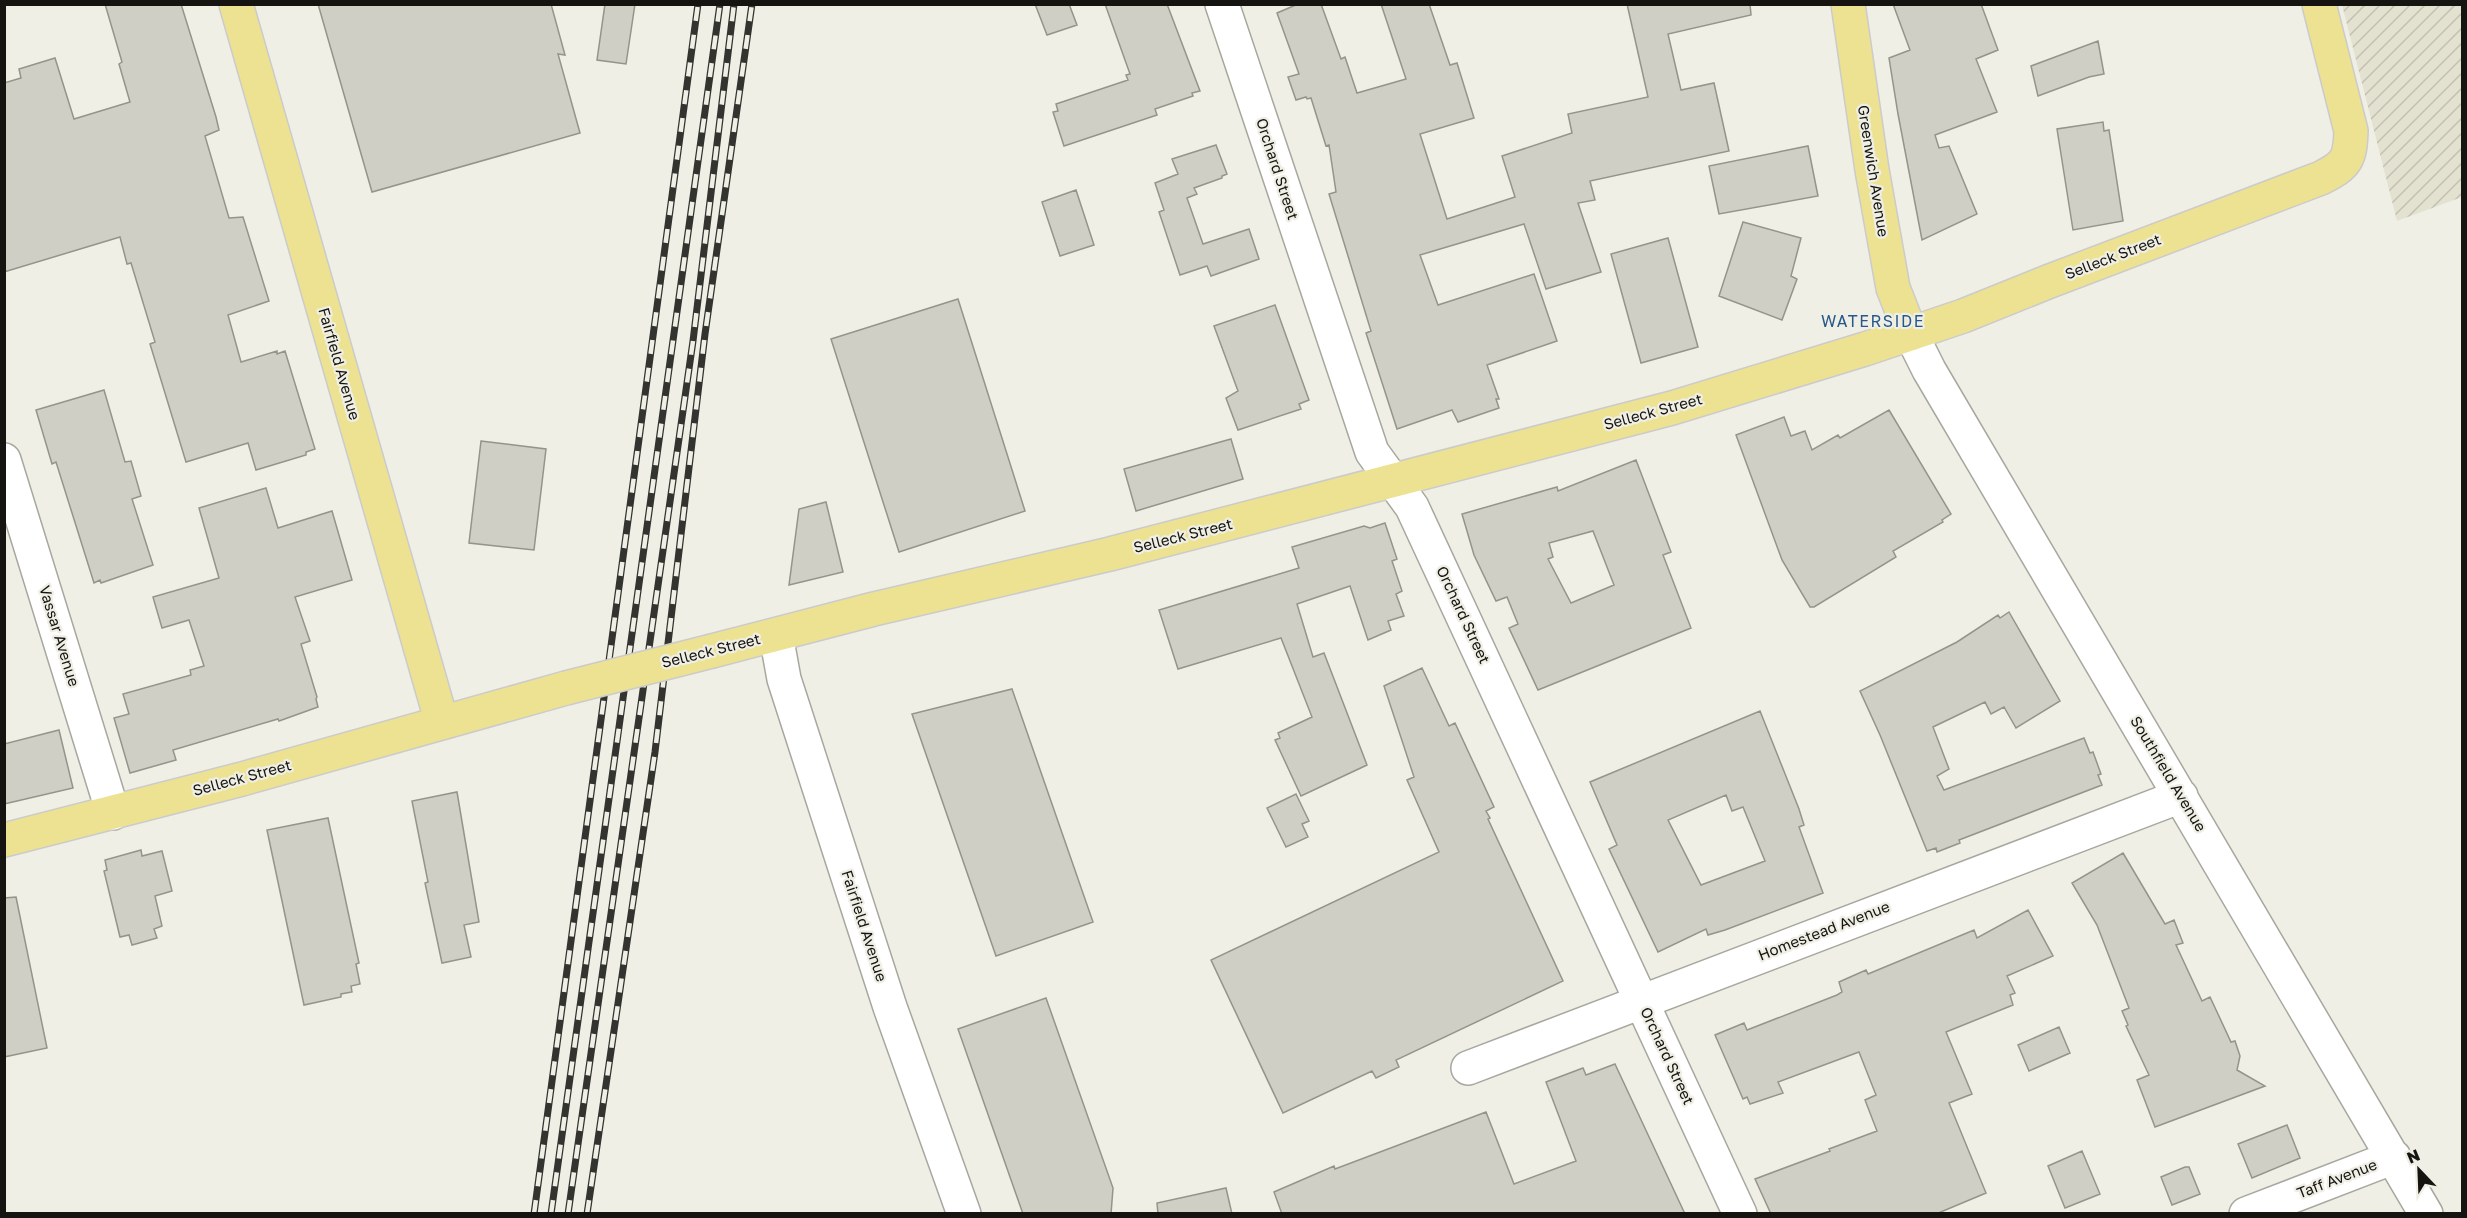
<svg xmlns="http://www.w3.org/2000/svg" width="2467" height="1218" viewBox="0 0 2467 1218" font-family="'Golos Text',sans-serif">
<style>
.industrial{fill:url(#industrial-furrows)}
.building{fill:#cfcfc6;stroke:#94948b;stroke-width:1.5;fill-rule:evenodd}
.lines{fill:none;stroke-linecap:round;stroke-linejoin:round}
.minor-casing{stroke:#a8a79f;stroke-width:36}
.major-casing{stroke:#cccbcb;stroke-width:36}
.minor{stroke:#fff;stroke-width:33}
.major{stroke:#ece292;stroke-width:33}
.rail-casing{stroke:#33332f;stroke-width:7}
.rail{stroke:#efefe5;stroke-width:4.5;stroke-dasharray:14;stroke-linecap:butt}
.major-bridge-casing{stroke:#cccbcb;stroke-width:36;stroke-linecap:butt}
.major-bridge{stroke:#ece292;stroke-width:33}
.labels{text-anchor:middle;stroke-width:4.5;stroke-linejoin:round;paint-order:stroke}
.street-label{font-size:15px;fill:#151411;stroke:#efefe5}
.neighbourhood-label{font-size:16px;letter-spacing:1.5px;fill:#27588b;stroke:#efefe5}
</style>
<defs>
<pattern id="industrial-furrows" width="10" height="10" patternUnits="userSpaceOnUse" patternTransform="scale(1.5)"><rect width="10" height="10" fill="#e3e2d1"/><path d="M-1 1l2-2M0 10L10 0M9 11l2-2" fill="none" stroke="#c2c1b2"/></pattern>
</defs>
<rect width="100%" height="100%" fill="#efefe5"/>
<path class="industrial" d="M2342 5H2462V197L2397 221Z"/>
<path class="building" d="M105 4H181L216 117 219 130 205 136 229 218 243 217 269 301 228 315 241 362 277 351V354L285 351 315 449 306 452V455L256 470 248 443 186 462 150 344 155 342 131 263 127 264 120 237 4 272V83L21 78 19 69 55 58 74 119 130 102 119 64 122 62Z
M318 4H551L565 55 558 54 580 133 372 192Z
M605 4H635L626 64 597 60Z
M1035 4H1069L1077 25 1047 35Z
M1105 4H1167L1200 91 1192 93 1193 96 1155 109 1157 115 1064 146 1053 112 1058 111 1056 104 1128 80 1126 75 1130 74Z
M1298 4H1321L1341 59 1345 57 1357 93 1406 79 1381 4H1429L1450 65 1457 63 1474 118 1420 134 1447 219 1515 197 1502 156 1572 133 1568 114 1648 97 1627 4H1750L1751 15 1668 34 1681 90 1714 83 1729 151 1590 181 1595 200 1578 203 1601 272 1546 289 1524 224 1420 255 1438 305 1534 274 1557 341 1487 365 1499 399H1496L1499 408 1458 422 1452 410 1397 429 1366 333 1371 331 1329 194 1336 192 1329 145 1326 146 1311 98 1307 99 1306 97 1296 100 1288 77 1299 74 1277 13Z
M1893 4H1981L1998 50 1976 59 1997 112 1935 135 1939 148 1949 146 1977 214 1922 240 1898 114 1889 58 1910 50Z
M2098 41 2104 74 2089 77 2038 96 2031 66Z
M2103 122 2104 131 2109 130 2123 221 2073 230 2057 129Z
M1216 145 1227 174 1222 176V178L1194 188 1197 194 1187 198 1203 244 1249 229 1259 259 1211 276 1207 266 1180 275 1159 212 1164 210 1155 183 1178 174 1172 159Z
M1808 146 1818 196 1719 214 1709 166Z
M1076 190 1094 245 1060 256 1042 202Z
M1743 222 1801 238 1791 276 1797 279 1782 320 1719 296Z
M1668 238 1698 347 1641 363 1611 254Z
M958 299 1025 511 899 552 831 339Z
M1275 305 1309 400 1299 404 1301 409 1238 430 1226 398 1238 391 1214 326Z
M104 390 125 462 131 461 141 496 132 499 153 565 101 583 100 580 94 583 56 462 52 464 36 410Z
M1889 410 1951 514 1942 520 1943 522 1893 551 1896 557 1814 607H1810L1782 560 1736 435 1784 417 1791 436 1805 431 1812 450 1838 435 1840 438Z
M1231 439 1243 479 1136 511 1124 469Z
M481 441 546 449 534 550 469 543Z
M1636 460 1671 552 1663 555 1691 628 1538 690 1509 628 1518 624 1507 597 1496 601 1474 555 1462 514 1557 487 1558 491ZM1593 531 1614 585 1571 603 1548 559 1553 557 1549 543Z
M266 488 278 528 332 511 352 580 295 597 310 641 301 644 317 697 316 699 318 707 279 721 278 719 173 750 176 760 130 773 114 718 129 714 123 694 191 675 190 670 204 666 189 620 162 628 153 597 219 578 199 508Z
M826 502 843 572 789 585 799 509Z
M1385 523 1397 559 1392 561 1402 591 1396 594 1404 616 1388 621 1391 630 1368 640 1350 586 1297 604 1313 657 1324 653 1367 765 1301 796 1275 740 1280 738 1278 733 1312 717 1281 638 1178 669 1159 610 1299 568 1292 547 1364 526 1370 528Z
M2009 612 2060 701 2016 728 2004 707 1991 714 1985 702 1933 727 1949 769 1937 776 1944 790 2084 738 2090 753 2093 752 2101 774 2098 775 2102 785 1959 840 1960 843 1937 852 1936 848 1927 851 1880 735 1860 691 1957 642 1998 615 2000 618Z
M1422 668 1449 726 1455 723 1494 807 1486 811 1490 818 1488 819 1563 981 1396 1060 1399 1067 1376 1078 1372 1071 1283 1113 1211 960 1439 852 1407 780 1414 777 1384 686Z
M1012 689 1093 922 996 956 912 714Z
M1760 711 1799 809 1804 825 1799 827 1823 893 1725 930 1708 935 1706 929 1658 952 1609 849 1617 845 1590 782ZM1726 795 1732 811 1743 807 1765 861 1701 885 1668 820Z
M59 730 73 788 4 804V744Z
M457 792 479 922 464 925 471 957 442 963 425 883 428 882 412 801Z
M1296 794 1309 821 1302 824 1308 837 1286 847 1267 808Z
M328 818 359 963 356 964 360 984 351 986 352 992 341 994V997L304 1005 267 830Z
M141 850 142 856 162 851 172 891 155 896 162 926 154 929 157 938 132 945 129 935 120 937 104 871 107 870 105 860Z
M2123 853 2165 924 2174 920 2183 943 2176 945 2202 1001 2210 997 2231 1042 2235 1041 2240 1056 2237 1070 2265 1086 2155 1127 2137 1080 2149 1075 2126 1026 2128 1025 2122 1011 2129 1008 2097 925 2072 883Z
M16 897 47 1048 4 1057V898Z
M2028 910 2053 956 2007 976 2015 993 2010 995 2013 1005 1946 1032 1972 1094 1949 1103 1986 1193 1936 1214H1771L1755 1179 1830 1151 1829 1149 1877 1131 1865 1100 1876 1095 1859 1052 1778 1082 1783 1093 1750 1104 1747 1097 1743 1099 1715 1035 1744 1023 1747 1030 1837 995 1842 992 1839 982 1866 970 1868 974 1974 930 1977 938Z
M1046 998 1113 1188 1111 1214H1023L958 1029Z
M2059 1027 2070 1053 2029 1071 2018 1045Z
M1615 1064 1685 1214H1282L1274 1192 1334 1166 1335 1169 1486 1112 1514 1184 1576 1161 1546 1082 1583 1068 1586 1075Z
M2287 1125 2300 1158 2252 1178 2238 1144Z
M2082 1151 2100 1194 2065 1208 2048 1166Z
M2185 1167H2189L2200 1194 2172 1205 2161 1177Z
M1226 1188 1232 1214H1158L1157 1203Z"/>
<g class="lines">
<defs>
<path id="minor" d="M1222 4 1372 452 1412 507 1740 1214
M1911 334 1929 370 2426 1214
M4 460 113 813
M776 635 784 679 890 1007 964 1214
M1468 1068 2181 796
M2246 1214 2394 1157"/>
<path id="major" d="M236 4 442 723
M1848 4 1872 170 1893 288 1911 334
M712 651 874 609 1110 554 1672 408 1865 349 1963 316 2050 281 2321 178C2347 165 2350 159 2351 131L2319 4
M4 840 242 779 566 688"/>
</defs>
<use href="#minor" class="minor-casing"/>
<use href="#major" class="major-casing"/>
<use href="#minor" class="minor"/>
<use href="#major" class="major"/>
<defs>
<path id="rail" d="M534 1214 698 4
M551 1214 720 4
M568 1214 693 341 734 4
M587 1214 655 752 705 334 752 4"/>
</defs>
<use href="#rail" class="rail-casing"/>
<use href="#rail" class="rail"/>
<defs>
<path id="major-bridge" d="M566 688 712 651"/>
</defs>
<use href="#major-bridge" class="major-bridge-casing"/>
<use href="#major-bridge" class="major-bridge"/>
</g>
<g class="labels">
<g class="street-label">
<text transform="translate(1277 169) rotate(72)" y="5">Orchard Street</text>
<text transform="translate(1873 171) rotate(81)" y="5">Greenwich Avenue</text>
<text transform="translate(2113 257) rotate(-21)" y="5">Selleck Street</text>
<text transform="translate(339 364) rotate(74)" y="5">Fairfield Avenue</text>
<text transform="translate(1653 412) rotate(-15)" y="5">Selleck Street</text>
<text transform="translate(1183 536) rotate(-14)" y="5">Selleck Street</text>
<text transform="translate(1463 615) rotate(65)" y="5">Orchard Street</text>
<text transform="translate(59 636) rotate(73)" y="5">Vassar Avenue</text>
<text transform="translate(711 651) rotate(-14)" y="5">Selleck Street</text>
<text transform="translate(2168 774) rotate(59)" y="5">Southfield Avenue</text>
<text transform="translate(242 778) rotate(-15)" y="5">Selleck Street</text>
<text transform="translate(864 926) rotate(72)" y="5">Fairfield Avenue</text>
<text transform="translate(1824 931) rotate(-21)" y="5">Homestead Avenue</text>
<text transform="translate(1667 1056) rotate(65)" y="5">Orchard Street</text>
<text transform="translate(2337 1179) rotate(-21)" y="5">Taff Avenue</text>
</g>
<g class="neighbourhood-label">
<text x="1873" y="327">WATERSIDE</text>
</g>
</g>
<rect width="2467" height="1218" fill="none" stroke="#151411" stroke-width="12"/>
<g transform="translate(2419 1170) rotate(337)" stroke="#efefe5" stroke-width="4.5" paint-order="stroke">
<path d="M0-4.5L10 22L0 15L-10 22Z" fill="#151411"/>
<text y="-9" font-size="16" font-weight="bold" text-anchor="middle" fill="#151411">N</text>
</g>
</svg>
